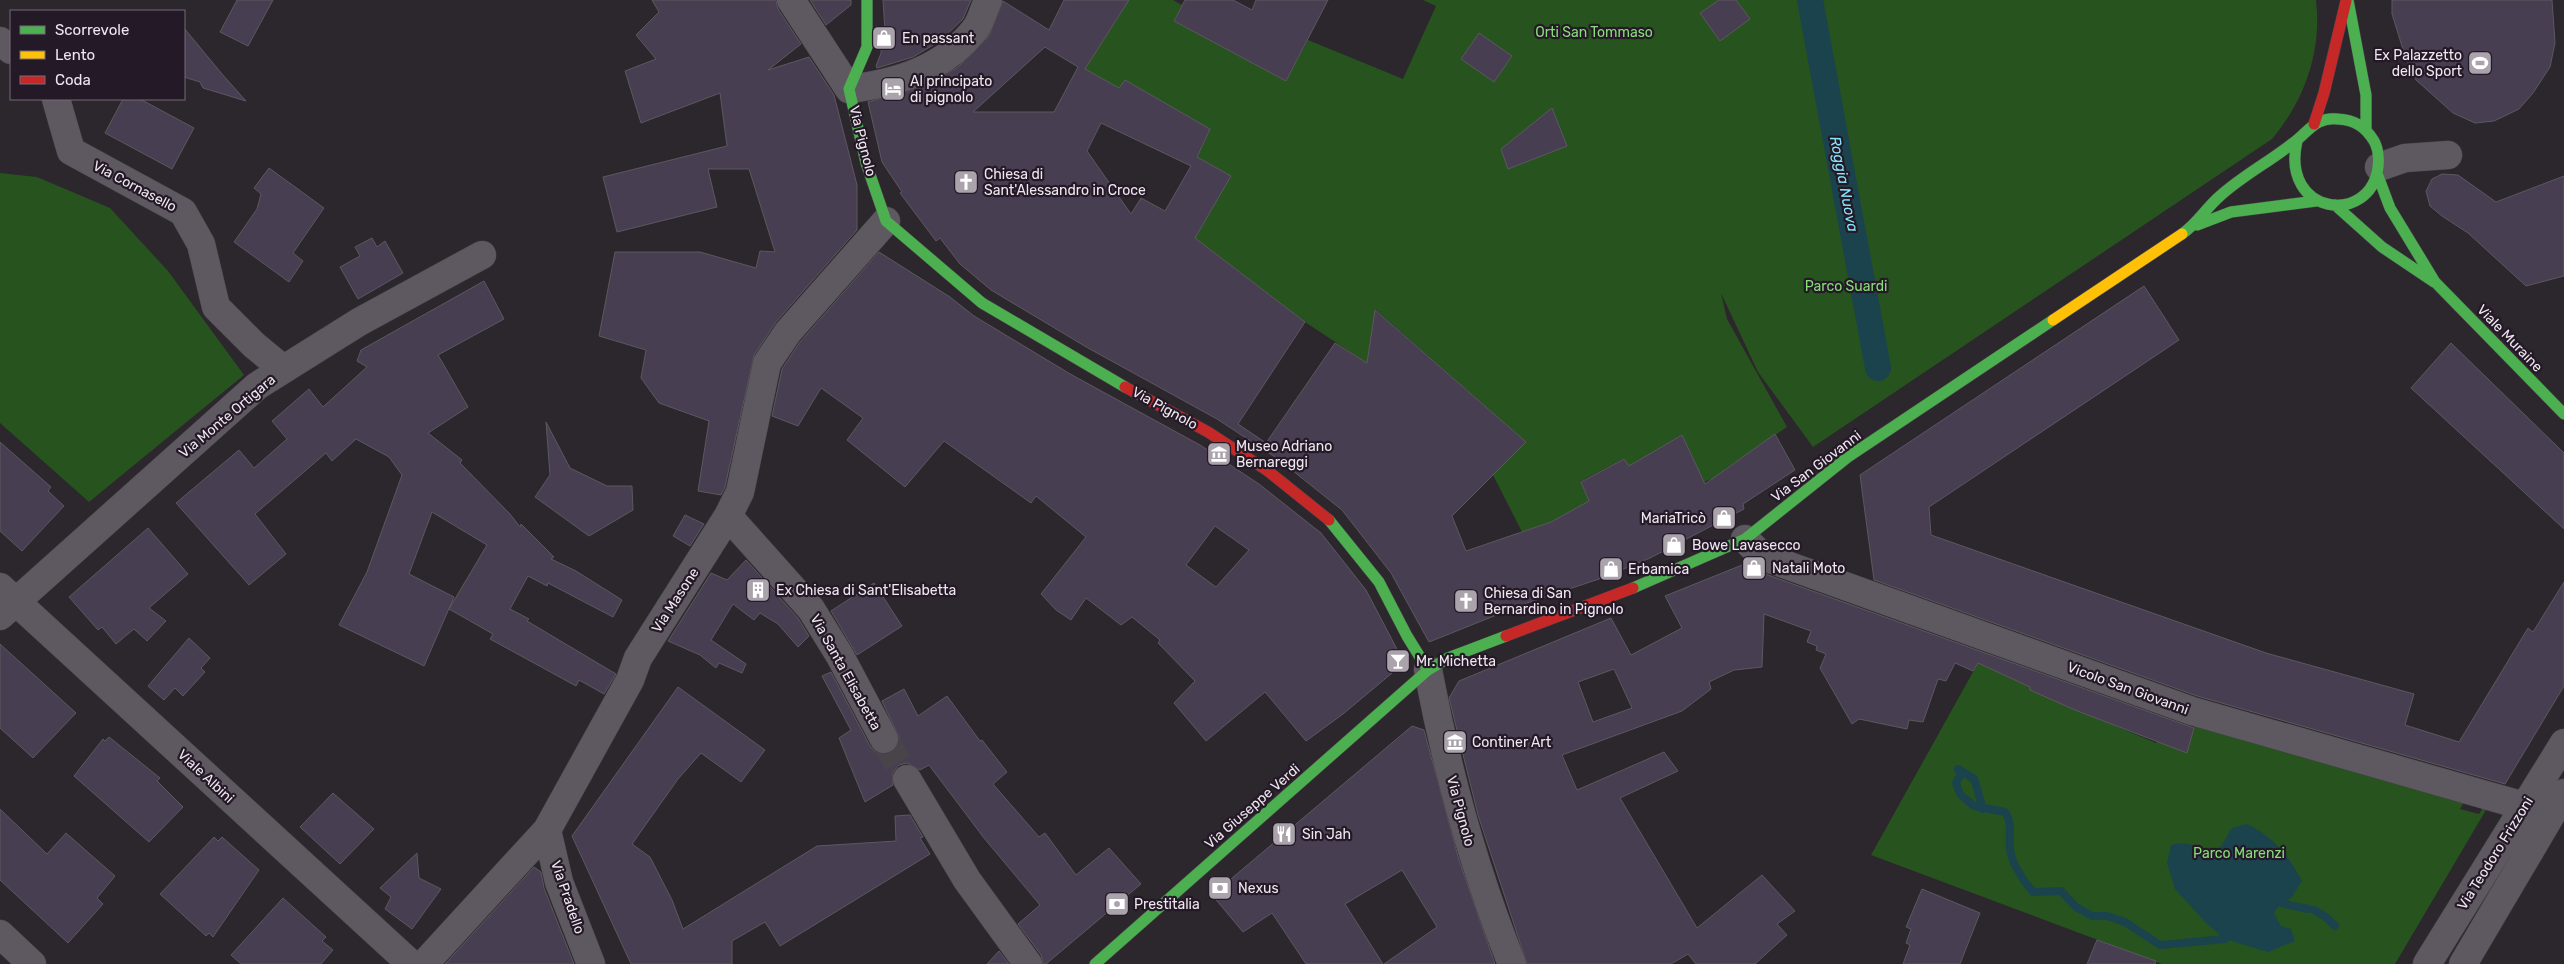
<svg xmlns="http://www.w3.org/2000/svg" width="2564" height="964" viewBox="0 0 2564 964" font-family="Rubik,sans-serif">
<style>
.green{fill:#27531f}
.water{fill:#1b434d}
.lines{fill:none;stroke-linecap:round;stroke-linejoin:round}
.stream{stroke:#1b434d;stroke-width:8}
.canal{stroke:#1b434d;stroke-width:26}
.building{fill:#483e51;stroke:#5c585f;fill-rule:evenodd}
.street-tunnel{stroke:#49434a;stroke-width:28;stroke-dasharray:28 14;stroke-linecap:butt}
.street-casing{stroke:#484349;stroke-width:29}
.fast-casing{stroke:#484349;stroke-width:12}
.slow-casing{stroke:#484349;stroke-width:12}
.jam-casing{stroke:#484349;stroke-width:12}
.street{stroke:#5e5960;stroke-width:28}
.fast{stroke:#4caf50;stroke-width:11}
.slow{stroke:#ffc107;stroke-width:11}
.jam{stroke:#c62828;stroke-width:11}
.labels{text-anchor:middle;stroke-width:4.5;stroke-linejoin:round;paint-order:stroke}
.park-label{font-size:14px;fill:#88dd7a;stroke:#241926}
.poi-label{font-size:14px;fill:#efe7f0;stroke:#241926;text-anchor:start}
.street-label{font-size:14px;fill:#efe7f0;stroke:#241926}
.water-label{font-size:15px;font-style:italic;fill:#87e5fc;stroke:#241926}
</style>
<rect width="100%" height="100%" fill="#2c262d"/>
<path class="green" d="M1129 0H1173L1182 5 1174 21 1286 81 1308 40 1403 79 1436 6 1423 0H2316C2322 51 2305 100 2272 139L1813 447 1758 372 1721 293 1727 319 1787 427 1725 469 1726 473 1704 482 1682 435 1656 450 1631 470 1623 459 1581 481 1589 501 1551 522 1522 532 1493 475 1526 442 1376 310 1367 363 1305 322 1195 238 1231 176 1197 157 1210 129 1125 80 1119 88 1085 69Z
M0 173 37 177 110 208 168 271 244 375 89 502 0 423Z
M1978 663 2030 687V690L2156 743 2158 741 2187 753 2195 725 2466 799 2460 809 2479 814 2485 804 2489 805 2395 964H2162L1871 855Z"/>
<path class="water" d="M2247 824C2274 837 2288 855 2302 881L2292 897 2277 908 2274 913 2281 926 2291 929 2295 941 2268 952 2225 939 2207 924 2175 889 2167 863 2171 845C2187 841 2196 845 2209 854 2222 851 2224 839 2232 828Z"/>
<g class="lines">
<path class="stream" d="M1958 769 1974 779 1977 788
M1958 769 1961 774 1956 783 1960 794
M1978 792 1983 809
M1963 797 1974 806 2005 812C2014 825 2007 839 2011 854 2014 868 2024 881 2033 892L2061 891 2076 907 2092 916H2107L2125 922 2160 945 2225 939
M2284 904 2308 909
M2314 910 2326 917 2335 926"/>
<path class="canal" d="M1810 0 1878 368"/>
</g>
<path class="building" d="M237 0H273L248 46 220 32Z
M652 0H776L778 9 801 44 768 70 809 57 834 95 857 185V230L776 322 754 355 725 487 721 495 698 491 709 421 659 403 641 378 646 350 599 336 615 252H700L756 268 760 251 775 252 749 169H708L717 207 617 232 603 177 727 146 720 93 641 123 625 71 656 59 636 35 659 12Z
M810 0H851V5L826 25Z
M883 0H971L963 19 940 41 913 57 877 68 876 66 881 53 883 32 885 31Z
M1064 0H1129L1085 69 1119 88 1125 80 1210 129 1197 157 1231 176 1195 238 1305 322 1238 424 1266 443 1335 343 1367 363 1375 310 1526 442 1452 516 1466 551 1551 522 1589 501 1581 482 1624 459 1629 466 1682 435 1705 484 1775 434 1795 470 1743 504 1744 509 1650 558 1602 578 1524 604 1429 642 1391 573 1342 510 1278 459 1217 419 1088 348 991 290 960 264 940 238 936 241 900 193 902 192 882 162 868 102 924 86 958 67 989 36 1003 1 1049 30ZM1045 47 1078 67 1054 112H973ZM1101 123 1191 166 1165 211 1141 198 1131 214 1087 151Z
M1185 0H1233L1252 10 1256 0H1328L1286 81 1174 21Z
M1719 0H1736L1750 19 1720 41 1700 13Z
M2392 0H2552L2555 43 2550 67 2533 93 2519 109 2494 121 2475 123 2453 113 2416 80 2406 59 2392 14Z
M184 28 222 74 246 101 203 88 200 82 184 77Z
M1479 33 1512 56 1494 82 1461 59Z
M123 99H140L194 128 172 169 105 133Z
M1552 108 1567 146 1508 169 1501 149Z
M269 168 324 208 293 253 303 261 289 282 234 242 257 209 261 194 254 188Z
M2442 174 2458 175 2496 202 2564 176V276L2526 286 2468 233 2442 216 2430 206 2426 191 2432 179Z
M372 238 377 247 385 241 403 273 358 299 340 267 360 256 355 247Z
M879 252 950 297 974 316 1072 375 1200 445 1259 484 1321 533 1366 590 1399 653 1398 668 1343 714 1306 741 1265 692 1206 741 1174 703 1195 681 1158 643 1160 640 1132 617 1121 625 1086 598 1071 620 1056 610 1041 594 1086 537 1036 496 1031 503 944 441 905 487 847 440 863 418 821 388 798 426 772 416 782 369 800 342ZM1215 526 1249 550 1216 587 1186 565Z
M484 281 504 319 438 355 468 407 428 433 462 460 460 463 510 514 520 527 521 524 554 557 551 559 576 571 622 600 613 617 548 583 547 586 528 576 510 609 529 619 527 621 616 674 604 694 579 680 576 686 490 639 493 634 449 609 487 545 432 512 409 574 454 597 424 666 339 625 367 572 402 475 389 457 356 439 332 461 326 453 255 514 286 554 249 585 176 503 239 450 254 468 287 439 272 421 309 389 323 407 367 367 357 361 361 350Z
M2144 286 2179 340 1929 507 1931 535 2266 653 2414 694 2405 725 2459 742 2528 628 2533 632 2564 582V686L2505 784 2197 696 1874 580 1860 475Z
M2451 343 2564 453V529L2411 388Z
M546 422 570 468 607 486H632L633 510 589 536 535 497 550 475Z
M0 442 51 487 48 491 64 506 22 551 0 531Z
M685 515 704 524 690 546 673 536Z
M148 528 188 574 149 608 166 621 147 641 134 629 116 644 102 627 98 630 69 597Z
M746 560 798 618 809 636 798 647 778 624 760 613 754 620 733 604 711 640 746 664 742 673 719 663 716 668 700 655 668 641 711 573 727 580Z
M1747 563 1768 575 2194 728 2187 753 2075 710 2030 690V687L1978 663 1973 671 1955 663 1946 681 1938 679 1923 722 1909 720 1907 729 1859 719 1852 724 1820 668 1826 654 1816 650 1817 646 1807 642 1811 631 1764 614 1762 667 1734 670 1709 682 1711 689 1682 711 1562 755 1577 790 1664 752 1678 771 1620 798 1697 928 1762 875 1795 911 1777 924 1787 935 1755 964H1696L1688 954 1671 964H1527L1478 815 1449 698 1459 681 1611 618 1631 655 1682 628 1665 596ZM1614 669 1632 708 1593 722 1578 682Z
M874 583 902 626 857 655 831 611Z
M189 638 210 658 201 668 205 672 183 696 175 688 164 700 148 686Z
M0 644 76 713 33 758 0 728Z
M831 672 870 746 875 752 883 755 891 753 897 748 900 739 882 701 904 689 918 716 947 696 980 741 982 740 1007 772 993 784 1039 837 1045 833 1076 875 1109 848 1141 884 1046 964H1043L1041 955 1018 924 1040 905 984 838 929 765 920 770 907 763 899 765 893 772V785L865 802 839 738 851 730 822 676Z
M678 687 765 750 741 782 701 753 678 779 632 844 650 857 672 900 683 929 817 846 896 841 895 816 910 815 923 837 920 838 930 854 780 946 765 922 732 941V964H631L572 836Z
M1412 726 1424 730 1459 860 1495 964H1384L1437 927 1402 870 1345 904 1383 964H1306L1272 913 1243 932 1212 895Z
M109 737 160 778 157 781 183 807 149 842 74 776 103 739 105 741Z
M333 793 374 829 340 864 300 827Z
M0 809 47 854 66 833 115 876 97 898 103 904 68 943 0 880Z
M214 837 218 841 222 837 259 870 213 937 209 933 206 936 160 894Z
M417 853 419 878 441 889 412 929 385 909 391 897 380 888Z
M534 867 541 872 544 888 574 964H445Z
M1922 889 1980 913 1960 964H1903L1910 945 1906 943 1911 929 1906 927Z
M283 898 326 937 322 941 333 950 321 964H241L231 955Z
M2097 940 2156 961 2155 964H2087Z
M999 951 1009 964H987Z"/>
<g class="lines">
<path class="street-tunnel" d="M884 739 907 779"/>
<defs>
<path id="street" d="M791 0 849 89C897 83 945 69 976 28 981 21 984 9 988 0
M0 41 11 50
M56 99 71 151 183 212 201 244 216 307 254 345 283 369
M2379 167 2405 158 2448 155
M728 516 811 609 840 656 884 739
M1745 539 1757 551 1773 560 2192 711 2524 806
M0 587 411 964
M0 616 257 386 359 322 482 255
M1428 670C1447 771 1474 869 1512 964
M907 779 967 880 1028 964
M547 830 559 882 591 964
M0 934 32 964
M424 964 547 830 630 680 638 658 728 516 740 492 767 363 788 332 886 221
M2427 964 2564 743
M2463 964 2564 793"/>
<path id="fast" d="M867 0V47L849 89 866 163 886 221 982 303 1125 387
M2348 0 2366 95V130
M2378 176 2390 208 2435 282 2564 414
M2335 205 2382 247 2434 282
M2197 225 2231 212 2316 201
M2182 234C2197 224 2206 208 2220 196 2242 176 2269 162 2293 143 2302 137 2309 127 2319 122 2325 119 2331 118 2338 119 2354 120 2365 126 2374 141 2378 148 2379 159 2378 167 2371 226 2280 216 2297 141
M1329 520 1379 582 1407 636 1428 670
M1633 588 1745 539 1848 457 2053 320
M1095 964 1428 670 1448 658 1506 636"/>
<path id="slow" d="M2053 320 2182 234"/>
<path id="jam" d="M2314 124 2324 93 2346 1
M1125 387 1208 432 1268 471 1329 520
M1506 636 1633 588"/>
</defs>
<use href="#street" class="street-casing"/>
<use href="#fast" class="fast-casing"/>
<use href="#slow" class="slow-casing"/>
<use href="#jam" class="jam-casing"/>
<use href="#street" class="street"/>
<use href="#fast" class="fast"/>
<use href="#slow" class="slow"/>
<use href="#jam" class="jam"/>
</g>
<defs>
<symbol id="shop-square" viewBox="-11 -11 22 22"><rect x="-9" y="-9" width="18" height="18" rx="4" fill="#aba3ac" stroke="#241926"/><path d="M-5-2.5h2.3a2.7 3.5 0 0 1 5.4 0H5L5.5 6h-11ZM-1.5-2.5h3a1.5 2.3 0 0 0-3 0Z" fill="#fff"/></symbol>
<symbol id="stadium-square" viewBox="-11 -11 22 22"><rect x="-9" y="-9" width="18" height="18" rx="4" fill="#aba3ac" stroke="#241926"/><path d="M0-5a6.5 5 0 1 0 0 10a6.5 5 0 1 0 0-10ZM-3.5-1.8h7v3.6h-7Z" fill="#fff"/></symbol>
<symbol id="hotel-square" viewBox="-11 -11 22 22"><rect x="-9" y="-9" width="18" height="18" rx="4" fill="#aba3ac" stroke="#241926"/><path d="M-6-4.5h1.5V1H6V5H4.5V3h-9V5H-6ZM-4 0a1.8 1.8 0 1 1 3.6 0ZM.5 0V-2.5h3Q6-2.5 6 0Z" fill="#fff"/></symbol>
<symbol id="church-square" viewBox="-11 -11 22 22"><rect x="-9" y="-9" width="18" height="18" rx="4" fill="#aba3ac" stroke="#241926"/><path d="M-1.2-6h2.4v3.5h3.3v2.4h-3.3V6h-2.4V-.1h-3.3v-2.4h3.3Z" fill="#fff"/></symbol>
<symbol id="museum-square" viewBox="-11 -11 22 22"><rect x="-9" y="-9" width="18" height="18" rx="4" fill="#aba3ac" stroke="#241926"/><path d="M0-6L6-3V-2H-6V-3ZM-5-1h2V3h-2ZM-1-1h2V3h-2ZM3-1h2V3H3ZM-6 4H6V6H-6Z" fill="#fff"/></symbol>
<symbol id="building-square" viewBox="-11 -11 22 22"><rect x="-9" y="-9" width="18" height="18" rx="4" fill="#aba3ac" stroke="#241926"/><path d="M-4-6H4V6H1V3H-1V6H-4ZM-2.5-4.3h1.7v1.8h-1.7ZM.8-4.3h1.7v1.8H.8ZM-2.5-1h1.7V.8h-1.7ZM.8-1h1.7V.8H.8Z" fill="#fff"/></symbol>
<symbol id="bar-square" viewBox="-11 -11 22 22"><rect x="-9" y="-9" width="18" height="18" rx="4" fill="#aba3ac" stroke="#241926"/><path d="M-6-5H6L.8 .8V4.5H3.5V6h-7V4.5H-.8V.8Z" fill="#fff"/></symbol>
<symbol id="restaurant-square" viewBox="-11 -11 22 22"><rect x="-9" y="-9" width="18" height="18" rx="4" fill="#aba3ac" stroke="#241926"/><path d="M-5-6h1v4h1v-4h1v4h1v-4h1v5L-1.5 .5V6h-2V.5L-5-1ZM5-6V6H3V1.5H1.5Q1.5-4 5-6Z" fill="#fff"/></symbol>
<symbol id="bank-square" viewBox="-11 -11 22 22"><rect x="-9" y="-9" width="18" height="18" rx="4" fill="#aba3ac" stroke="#241926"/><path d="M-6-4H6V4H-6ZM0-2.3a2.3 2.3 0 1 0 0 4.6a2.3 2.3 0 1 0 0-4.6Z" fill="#fff"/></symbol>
</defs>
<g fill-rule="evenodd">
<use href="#shop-square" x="870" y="24" width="28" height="28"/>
<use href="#stadium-square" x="2466" y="49" width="28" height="28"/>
<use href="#hotel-square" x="879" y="75" width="28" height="28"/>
<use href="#church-square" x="952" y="168" width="28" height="28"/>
<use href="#museum-square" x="1205" y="440" width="28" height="28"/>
<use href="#shop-square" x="1710" y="504" width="28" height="28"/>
<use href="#shop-square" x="1660" y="531" width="28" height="28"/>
<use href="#shop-square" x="1740" y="554" width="28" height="28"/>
<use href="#shop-square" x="1597" y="555" width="28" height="28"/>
<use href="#building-square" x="744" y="576" width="28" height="28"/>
<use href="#church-square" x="1452" y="587" width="28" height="28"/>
<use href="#bar-square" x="1384" y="647" width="28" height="28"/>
<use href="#museum-square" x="1441" y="728" width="28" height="28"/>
<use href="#restaurant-square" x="1270" y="820" width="28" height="28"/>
<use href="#bank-square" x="1206" y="874" width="28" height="28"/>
<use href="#bank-square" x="1103" y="890" width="28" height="28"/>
</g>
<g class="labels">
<g class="park-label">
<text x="1594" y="37">Orti San Tommaso</text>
<text x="1846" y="291">Parco Suardi</text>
<text x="2239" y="858">Parco Marenzi</text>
</g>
<g class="poi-label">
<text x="902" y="43">En passant</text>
<text x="2462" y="60" text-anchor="end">Ex Palazzetto<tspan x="2462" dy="16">dello Sport</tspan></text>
<text x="910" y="86">Al principato<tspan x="910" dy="16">di pignolo</tspan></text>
<text x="984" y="179">Chiesa di<tspan x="984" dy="16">Sant'Alessandro in Croce</tspan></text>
<text x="1236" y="451">Museo Adriano<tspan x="1236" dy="16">Bernareggi</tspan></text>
<text x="1706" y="523" text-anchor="end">MariaTricò</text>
<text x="1692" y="550">Bowe Lavasecco</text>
<text x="1772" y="573">Natali Moto</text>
<text x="1628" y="574">Erbamica</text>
<text x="776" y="595">Ex Chiesa di Sant'Elisabetta</text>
<text x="1484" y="598">Chiesa di San<tspan x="1484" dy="16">Bernardino in Pignolo</tspan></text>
<text x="1416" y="666">Mr. Michetta</text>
<text x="1472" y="747">Continer Art</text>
<text x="1302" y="839">Sin Jah</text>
<text x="1238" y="893">Nexus</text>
<text x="1134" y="909">Prestitalia</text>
</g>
<g class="street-label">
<text transform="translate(863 141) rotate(76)" y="5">Via Pignolo</text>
<text transform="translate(135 186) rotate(28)" y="5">Via Cornasello</text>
<text transform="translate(2510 338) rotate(46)" y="5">Viale Muraine</text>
<text transform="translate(1165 408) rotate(29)" y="5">Via Pignolo</text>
<text transform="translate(227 416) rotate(-40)" y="5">Via Monte Ortigara</text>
<text transform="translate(1816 466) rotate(-37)" y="5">Via San Giovanni</text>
<text transform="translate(675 600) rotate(-57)" y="5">Via Masone</text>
<text transform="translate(846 672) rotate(61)" y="5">Via Santa Elisabetta</text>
<text transform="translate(2128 688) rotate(20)" y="5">Vicolo San Giovanni</text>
<text transform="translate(206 776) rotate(43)" y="5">Viale Albini</text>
<text transform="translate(1252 806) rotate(-41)" y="5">Via Giuseppe Verdi</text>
<text transform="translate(1461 811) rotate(75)" y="5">Via Pignolo</text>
<text transform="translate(2495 853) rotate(-58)" y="5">Via Teodoro Frizzoni</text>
<text transform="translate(568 897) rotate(71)" y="5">Via Pradello</text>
</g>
<g class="water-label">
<text transform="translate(1844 184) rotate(79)" y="5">Roggia Nuova</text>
</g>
</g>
<rect x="10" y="10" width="175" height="90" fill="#241926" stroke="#756b77"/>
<rect x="20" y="26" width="25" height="8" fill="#4caf50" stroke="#756b77"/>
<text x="55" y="35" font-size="15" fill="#efe7f0">Scorrevole</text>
<rect x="20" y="51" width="25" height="8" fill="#ffc107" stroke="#756b77"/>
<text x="55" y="60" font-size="15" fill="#efe7f0">Lento</text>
<rect x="20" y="76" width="25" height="8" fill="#c62828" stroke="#756b77"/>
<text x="55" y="85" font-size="15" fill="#efe7f0">Coda</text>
</svg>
